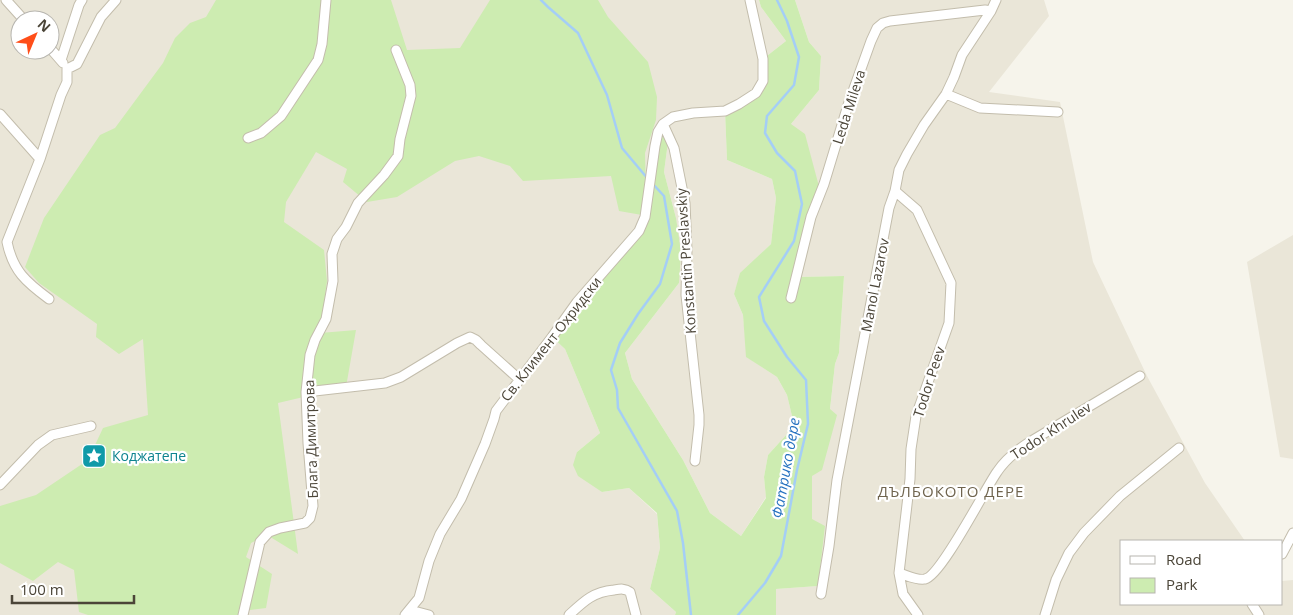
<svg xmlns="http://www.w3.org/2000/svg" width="1293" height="615" viewBox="0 0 1293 615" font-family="'Open Sans',sans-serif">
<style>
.residential{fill:#eae6d8;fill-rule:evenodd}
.green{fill:#cdecb1}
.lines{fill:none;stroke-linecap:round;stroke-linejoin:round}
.stream{stroke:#a4cef6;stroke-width:2.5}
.street-casing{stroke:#c3bdac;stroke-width:11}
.street{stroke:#fff;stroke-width:9}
.labels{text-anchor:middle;stroke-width:4.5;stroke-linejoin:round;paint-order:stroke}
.street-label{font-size:14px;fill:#4b4538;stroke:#fff}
.culture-label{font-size:14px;fill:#0d838f;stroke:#fff;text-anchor:start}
.water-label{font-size:15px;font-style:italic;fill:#2873c0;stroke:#fff}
.neighbourhood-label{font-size:15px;letter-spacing:1px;fill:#6f644e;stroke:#fff}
</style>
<rect width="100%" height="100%" fill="#f6f4eb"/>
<path class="residential" d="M0 0H759L761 7 786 41 763 59 756 93 725 111 727 160 772 179 776 198 771 244 741 273 734 294 743 315 747 357 777 377 787 395 792 416 787 434 768 455 764 477 766 497 741 536 710 513 683 460 632 379 625 353 679 283 676 218 664 172 668 142 645 217 552 337 565 349 600 433 577 452 602 492 629 488 657 514 660 548 650 589 676 612 675 615H0ZM20 20H50V50H20Z
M795 0H1044L1049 16 989 92 1060 102 1093 262 1147 376 1205 483 1245 541H1122V604H1282V581L1293 580V615H776V589L817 586 812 519V476L830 409 835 364 839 353 844 276 797 277 791 124 819 90 821 56 809 42Z
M1293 235V459L1280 457 1247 262Z"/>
<path class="green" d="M216 0H391L407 50 460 48 490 0H598L608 17 648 62 657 97 656 120 645 153 646 193 642 215 619 211 611 176 523 181 510 166 479 156 455 161 397 197 367 202 343 182 347 169 316 152 286 202 284 222 324 250 327 281 320 333 356 330 346 387 278 403 298 554 267 535 251 543 246 557 272 574 266 608 242 611 241 615H88L79 612 74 570 58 562 33 581 0 563V506L36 495 88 460 103 428 148 415 143 339 119 354 96 337 97 324 39 283 25 267 44 218 100 135 115 128 163 63 175 38 190 23 206 17Z
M759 0H795L809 42 821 56 819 90 791 124 805 134 821 194 797 277 844 276 839 353 835 364 830 409 837 415 822 470 812 476V519L825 526 818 586 776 589V615H675L676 612 650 589 660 548 657 513 629 488 602 492 578 476 573 465 577 452 600 433 565 349 552 337 639 231 658 132 668 142 664 172 676 218 681 252 679 283 625 353 632 379 683 460 710 513 741 536 766 498 764 477 768 455 787 434 792 416 787 395 777 377 746 357 743 315 734 294 740 273 771 244 776 198 772 179 727 160 725 111 756 93 763 59 786 41 761 7Z"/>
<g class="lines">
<path class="stream" d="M541 0 548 7 578 33 607 95 622 148 648 179
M652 183 664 196 672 244 660 284 638 314 620 343 611 370 617 390 618 408 677 511 683 543 691 615
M738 615 765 583 781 556 797 470 808 424 806 380 787 357 764 321 759 297 794 241 802 204 795 171 777 153 765 133 767 116 794 85 799 57 787 21 777 0"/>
<defs>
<path id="street" d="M6 0 24 20
M50 48 63 63
M61 60 79 5 82 0
M67 69 77 64 101 17 116 0
M946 94 980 108 1058 112
M0 114 40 159
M663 124 674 148 685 203 687 250 686 295 699 415V425L695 461
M248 138 261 133 281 116 318 60 322 44 326 0
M895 191 917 210 951 283 949 323 916 416 911 449 910 479 899 573 903 594 918 615
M791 298 811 217 824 184 848 105 871 41 877 28 883 23 890 21 985 10 991 11
M49 299C26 282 13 271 7 242L40 159 61 95 67 82V69
M306 392 385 383 401 377 457 343 470 337 476 340 481 345 520 380
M0 485 38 445 52 435 91 426
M1282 554 1293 533
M899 573C906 575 918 581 925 579 941 576 985 489 997 472 1005 460 1016 451 1028 443L1140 376
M821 594 829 546 837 480 889 208 895 191 899 170 907 154 924 125 946 94 954 77 962 55 991 11 996 0
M1252 604 1259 615
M410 610 429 615
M243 615 260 542 269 532 280 528 305 523 310 518 313 506 308 443 306 392 310 355 315 340 326 319 333 281 332 254 337 239 346 227 358 203 384 175 398 156 400 139 411 96 410 85 396 50
M405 615 419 598 429 561 440 534 461 499 485 444 494 419 496 411 552 337 577 302 639 231 645 217 655 146 658 132 663 124 673 117 693 113 725 111 739 104 756 93 763 81V59L750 0
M569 615C584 601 593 592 614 590 620 589 625 588 630 592L636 615
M1045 615 1056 580 1069 553 1084 533 1120 496 1179 448"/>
</defs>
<use href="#street" class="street-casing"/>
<use href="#street" class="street"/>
</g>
<defs>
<symbol id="sight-square" viewBox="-11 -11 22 22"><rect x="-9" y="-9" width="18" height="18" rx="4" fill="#0f9aa8" stroke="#fff"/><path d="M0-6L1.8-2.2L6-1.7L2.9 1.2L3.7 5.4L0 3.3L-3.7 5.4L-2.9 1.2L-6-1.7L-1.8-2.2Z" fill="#fff"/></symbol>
</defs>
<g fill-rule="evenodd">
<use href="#sight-square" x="80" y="442" width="28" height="28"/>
</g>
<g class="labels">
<g class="street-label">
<text transform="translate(849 107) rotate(-72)" y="5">Leda Mileva</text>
<text transform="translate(686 261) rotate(-94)" y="5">Konstantin Preslavskiy</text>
<text transform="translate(875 285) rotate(-79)" y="5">Manol Lazarov</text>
<text transform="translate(551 339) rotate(-52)" y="5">Св. Климент Охридски</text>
<text transform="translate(929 382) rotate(-72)" y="5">Todor Peev</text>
<text transform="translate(1051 431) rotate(-33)" y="5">Todor Khrulev</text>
<text transform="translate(311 439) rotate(-92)" y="5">Блага Димитрова</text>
</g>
<g class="culture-label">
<text x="112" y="461">Коджатепе</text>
</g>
<g class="water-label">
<text transform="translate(786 468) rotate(-80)" y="5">Фатрико дере</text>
</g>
<g class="neighbourhood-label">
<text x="951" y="497">ДЪЛБОКОТО ДЕРЕ</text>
</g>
</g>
<rect x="1120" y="540" width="162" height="65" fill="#ffffff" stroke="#b7b5af"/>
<rect x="1130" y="556" width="25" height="8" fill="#ffffff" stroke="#b7b5af"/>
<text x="1166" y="565" font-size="15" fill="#4b4538">Road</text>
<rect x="1130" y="578" width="25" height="15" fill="#cdecb1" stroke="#b7b5af"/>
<text x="1166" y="590" font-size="15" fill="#4b4538">Park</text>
<g transform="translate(35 35) rotate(44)"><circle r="24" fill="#ffffff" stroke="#b7b5af"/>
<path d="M0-4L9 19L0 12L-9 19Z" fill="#ff4e19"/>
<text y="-8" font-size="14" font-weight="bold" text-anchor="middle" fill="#4b4538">N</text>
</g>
<path d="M12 595v8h122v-8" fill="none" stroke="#4b4538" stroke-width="2.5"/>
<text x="20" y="595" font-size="15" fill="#4b4538" stroke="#ffffff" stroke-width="4" paint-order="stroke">100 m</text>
</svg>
